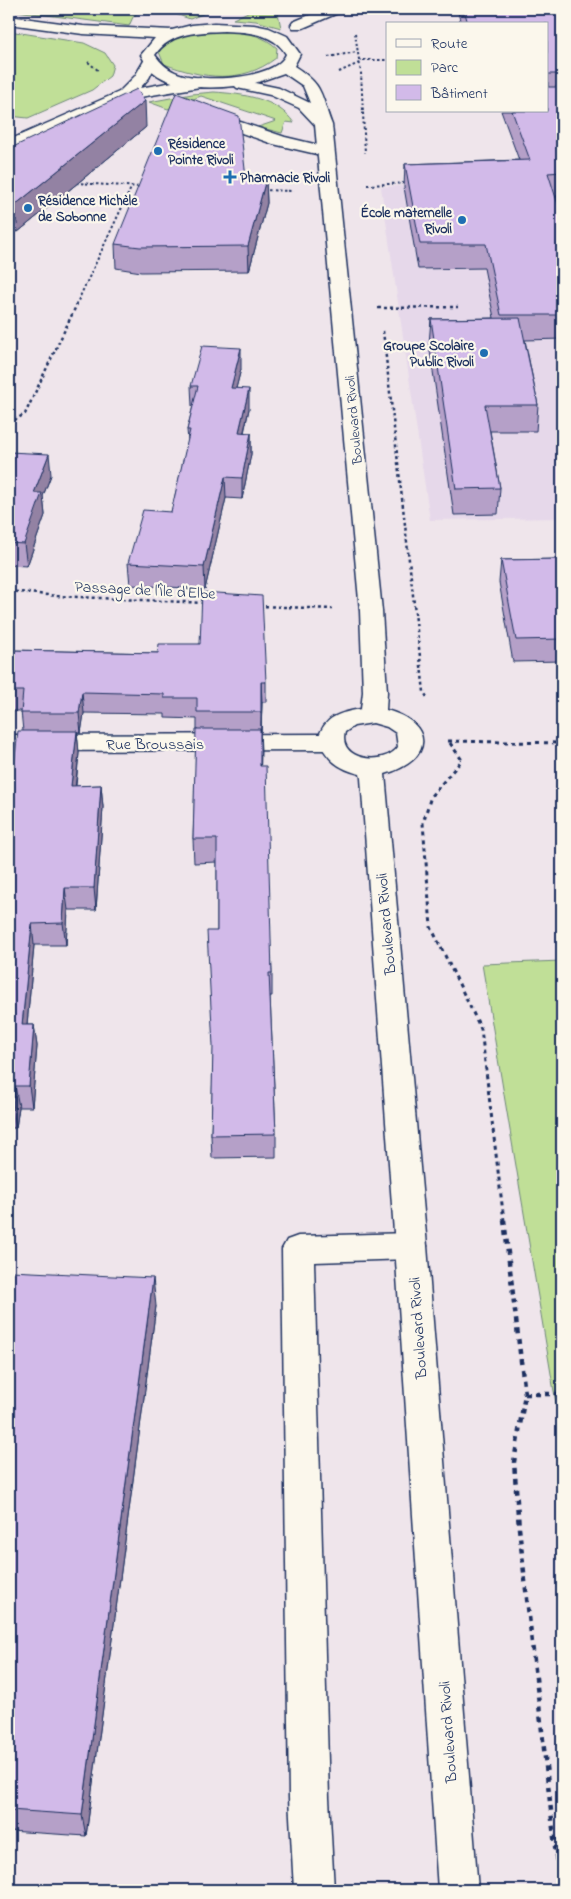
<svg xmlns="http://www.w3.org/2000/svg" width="571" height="1899" viewBox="0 0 571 1899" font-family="'Indie Flower',sans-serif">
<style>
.built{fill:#e6d8ea}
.green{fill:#c0df97;stroke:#6e877a}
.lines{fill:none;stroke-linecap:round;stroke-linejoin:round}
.lane-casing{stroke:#1b2f5e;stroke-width:3}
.street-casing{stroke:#1b2f5e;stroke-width:3}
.secondary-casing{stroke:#1b2f5e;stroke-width:3}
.path-far3{stroke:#1b2f5e;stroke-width:2;stroke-dasharray:2.5 2.5;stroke-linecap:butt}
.path-far2{stroke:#1b2f5e;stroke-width:2.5;stroke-dasharray:3 3;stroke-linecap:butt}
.path-far1{stroke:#1b2f5e;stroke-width:3;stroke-dasharray:4 4;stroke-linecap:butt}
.path{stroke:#1b2f5e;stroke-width:4.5;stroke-dasharray:5 5;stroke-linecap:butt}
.lane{fill:#fbf7ec;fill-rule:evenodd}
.street{fill:#fbf7ec;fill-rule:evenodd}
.secondary{fill:#fbf7ec;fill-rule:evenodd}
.wall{fill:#b5a0c8;stroke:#1b2f5e}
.shaded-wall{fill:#9382a3;stroke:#1b2f5e}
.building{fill:#d2bae9;stroke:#1b2f5e}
.poi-dot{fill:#1f6fb2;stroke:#fbf7ec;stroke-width:2}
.labels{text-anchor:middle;stroke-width:4.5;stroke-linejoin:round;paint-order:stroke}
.far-poi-label{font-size:14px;font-weight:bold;fill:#1b2f5e;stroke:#fbf7ec;text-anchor:start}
.far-street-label{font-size:14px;fill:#1b2f5e;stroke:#fbf7ec}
.street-label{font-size:16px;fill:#1b2f5e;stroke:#fbf7ec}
</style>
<rect width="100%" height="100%" fill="#efe5eb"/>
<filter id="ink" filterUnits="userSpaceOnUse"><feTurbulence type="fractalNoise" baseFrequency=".02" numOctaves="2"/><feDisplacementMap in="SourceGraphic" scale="10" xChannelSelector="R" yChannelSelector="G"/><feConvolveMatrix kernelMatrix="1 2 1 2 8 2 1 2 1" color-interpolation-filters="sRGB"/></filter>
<g filter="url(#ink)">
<path class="built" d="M562 178V518L430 520 381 187Z"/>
<path class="green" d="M9 9H132L140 11 133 17 129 26 9 10Z
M161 9H215L190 19Z
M261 9H274L278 13 281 28 256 21 233 19 250 11Z
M231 30C249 33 264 36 277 48L276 58C241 85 203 78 164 64L159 52 165 42 179 36 193 32Z
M9 31 84 43 105 53 113 65 110 76 92 90 28 118 9 116Z
M214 92C243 94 277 98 294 123L286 122 282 133 258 127 276 121 201 96 168 109 149 102 192 94Z
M562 961V1439L482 964Z"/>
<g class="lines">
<defs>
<path id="lane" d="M205 110 285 137 331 148 333 151 331 154 325 156 273 144 199 118 197 115 199 112Z
M411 1233 422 1237 427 1246 422 1255 411 1259 314 1262 329 1798 334 1890H294L289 1798 282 1249 287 1240 298 1236Z"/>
<path id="street" d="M150 58 155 59 157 62 149 78 140 88 200 77 205 79 208 82 205 85 200 87 128 99 9 151V140L119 92 135 76 145 59Z
M330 734 339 736 342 742 339 748 330 750 9 751V735Z"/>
<path id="secondary" d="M324 9H342L340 12 303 28H293L291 25 293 22Z
M9 16 83 26 172 30 192 25 214 23 254 25 269 28 287 36 300 54 294 66C325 86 320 94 332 125L382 611 387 692 386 710C435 723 434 760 385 774L427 1246 478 1890H438L395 1246 361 778 360 774C339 769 327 760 318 739 325 716 339 713 361 709L363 692 360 611 315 125 299 108 270 95 237 88 235 86C209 89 173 89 152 71 147 67 144 60 141 55L155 38 83 34 9 24ZM224 31C246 32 273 32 286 54 275 81 198 83 175 72 166 68 161 63 155 55 170 32 199 32 224 31ZM284 73 303 86 310 103 279 88 255 83ZM373 723 387 727 396 733 398 747C384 767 337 760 345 732L354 726Z"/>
</defs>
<use href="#lane" class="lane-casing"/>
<use href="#street" class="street-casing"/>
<use href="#secondary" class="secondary-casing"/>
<path class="path-far3" d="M367 14 396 9
M355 33 361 73 365 153
M328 57 357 52
M358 60H387
M88 62 99 71
M339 72 359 63
M9 105 18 104
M76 183 142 187
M367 185 408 183
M263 190 294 191
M76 305 132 186"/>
<path class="path-far2" d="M378 308 458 307
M383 331 424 692 428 699
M9 423 25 414 77 304
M9 591 57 596 205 603
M259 606 333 609"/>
<path class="path-far1" d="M448 741 562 743
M450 743 462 760 431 796 423 823 431 927 481 1029 504 1221"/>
<path class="path" d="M504 1220 525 1394 514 1462 519 1528 560 1890
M525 1394H562"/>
<use href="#lane" class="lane"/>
<use href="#street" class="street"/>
<use href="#secondary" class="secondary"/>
</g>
<path class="wall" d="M457 9H562V196H556L562 217V339L525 340 538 405 536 431H490L500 488 498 514 454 515 429 344 431 319 494 318 484 268 418 269 404 187 405 164 519 160 501 111H547V24H461Z
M146 127 18 232 9 230V147H13Z
M246 178 266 179 267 203 249 271 141 272 116 268 115 244Z
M241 369 236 388 249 409 244 433H251V454L242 499 226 498 205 589 130 585 128 563 171 512 188 441 187 430 193 406H192L191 386Z
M9 452 51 475 43 496 45 515 27 566 9 565Z
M562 559V661L513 662 499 582 501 560Z
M200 644 266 682V702H262L261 732H260V766L272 973V996H270L276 1134V1157L212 1158 211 1135 217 931V862L194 863 193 839 197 729V719L165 718V714L84 713 81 733H77L79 753 76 786 101 785 103 807 96 910H68L66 945H34L27 1025H34L37 1046 32 1107H19L16 1128H9V791H11L23 731 21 711H9V650L158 653Z
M9 1283 156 1306 86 1836 9 1831Z"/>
<path class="shaded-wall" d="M145 101 146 127 18 232 15 205Z
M266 179 267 203 249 271 248 246Z
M241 348V369L231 408V388Z
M249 389V409L239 453V432Z
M251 433V454L242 499V478Z
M49 454 51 475 43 496 45 515 27 566 24 544 34 493Z
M225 477 226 498 205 589 204 567Z
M261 682 262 702 261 732Z
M82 692 84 713 81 733 79 713Z
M260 729 261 752 260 790Z
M77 731 79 753 73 807 71 786Z
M101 785 103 807 96 910 94 888Z
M65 888 68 910 66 945 63 923Z
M32 924 34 945 25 1047 22 1025Z
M34 1025 37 1046 32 1107 29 1086Z
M15 1086 19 1107 16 1128 13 1107Z
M153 1278 156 1306 86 1836 82 1815Z"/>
<path class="building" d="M464 9H562V74H548V87H562V172L548 173 562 217V315H501L486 244H420L405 164 530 160 512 111H547V24H468Z
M137 89 145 101 15 205 9 203V147H13Z
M176 93 239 116 246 178 266 179 248 246 140 247 115 244Z
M520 318 538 405H485L500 488 456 489 431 319Z
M202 346 241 348 231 388 249 389 239 432 251 433 242 478 225 477 204 567 128 563 143 510 171 512 190 430H187L198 386H191Z
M9 452 49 454 34 493H42L24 544 9 543Z
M562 559V639L516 640 501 560Z
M202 592 262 596 266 682H261V712H197V698H164V694L82 692 79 713H21L23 691H9V650L158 653 159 644H200Z
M196 729H260V766H266L272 973H269L276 1134 211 1135 213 1046 207 931H217V839H193Z
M18 731H77L71 786 101 785 94 888H65L63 923 32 924 22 1025H34L29 1086H15L13 1107H9V791H11Z
M11 1271 153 1278 82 1815 9 1810V1283Z"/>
</g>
<g class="poi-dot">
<circle cx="158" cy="151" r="5"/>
<path d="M227.5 169.5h5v5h5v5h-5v5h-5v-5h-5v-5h5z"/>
<circle cx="28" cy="208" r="5"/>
<circle cx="462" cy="220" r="5"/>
<circle cx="484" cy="353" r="5"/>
</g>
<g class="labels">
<g class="far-poi-label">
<text x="168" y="148">Résidence<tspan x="168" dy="16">Pointe Rivoli</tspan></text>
<text x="240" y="182">Pharmacie Rivoli</text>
<text x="38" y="205">Résidence Michèle<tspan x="38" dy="16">de Sobonne</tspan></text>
<text x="452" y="217" text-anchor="end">École maternelle<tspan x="452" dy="16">Rivoli</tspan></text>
<text x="474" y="350" text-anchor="end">Groupe Scolaire<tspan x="474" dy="16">Public Rivoli</tspan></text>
</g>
<g class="far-street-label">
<text transform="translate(353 420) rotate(-95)" y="5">Boulevard Rivoli</text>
</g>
<g class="street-label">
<text transform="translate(145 589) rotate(3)" y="6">Passage de l'Île d'Elbe</text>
<text x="155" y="749">Rue Broussais</text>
<text transform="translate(385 924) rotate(-95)" y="6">Boulevard Rivoli</text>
<text transform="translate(417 1328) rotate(-94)" y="6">Boulevard Rivoli</text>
<text transform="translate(447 1732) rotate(-94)" y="6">Boulevard Rivoli</text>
</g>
</g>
<rect width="571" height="1899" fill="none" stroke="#fbf7ec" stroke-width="30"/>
<rect x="15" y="15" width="541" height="1869" fill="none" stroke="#1b2f5e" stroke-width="2" filter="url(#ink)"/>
<rect x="386" y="22" width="162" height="90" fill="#fbf7ec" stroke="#a1a7b3"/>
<rect x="396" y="39" width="25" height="8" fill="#fbf7ec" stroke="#a1a7b3"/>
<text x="431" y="48" font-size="15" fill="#1b2f5e">Route</text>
<rect x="396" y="60" width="25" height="15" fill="#c0df97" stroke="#a1a7b3"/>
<text x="431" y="72" font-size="15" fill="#1b2f5e">Parc</text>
<rect x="396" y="85" width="25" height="15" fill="#d2bae9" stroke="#a1a7b3"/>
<text x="431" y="98" font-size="15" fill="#1b2f5e">Bâtiment</text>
</svg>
